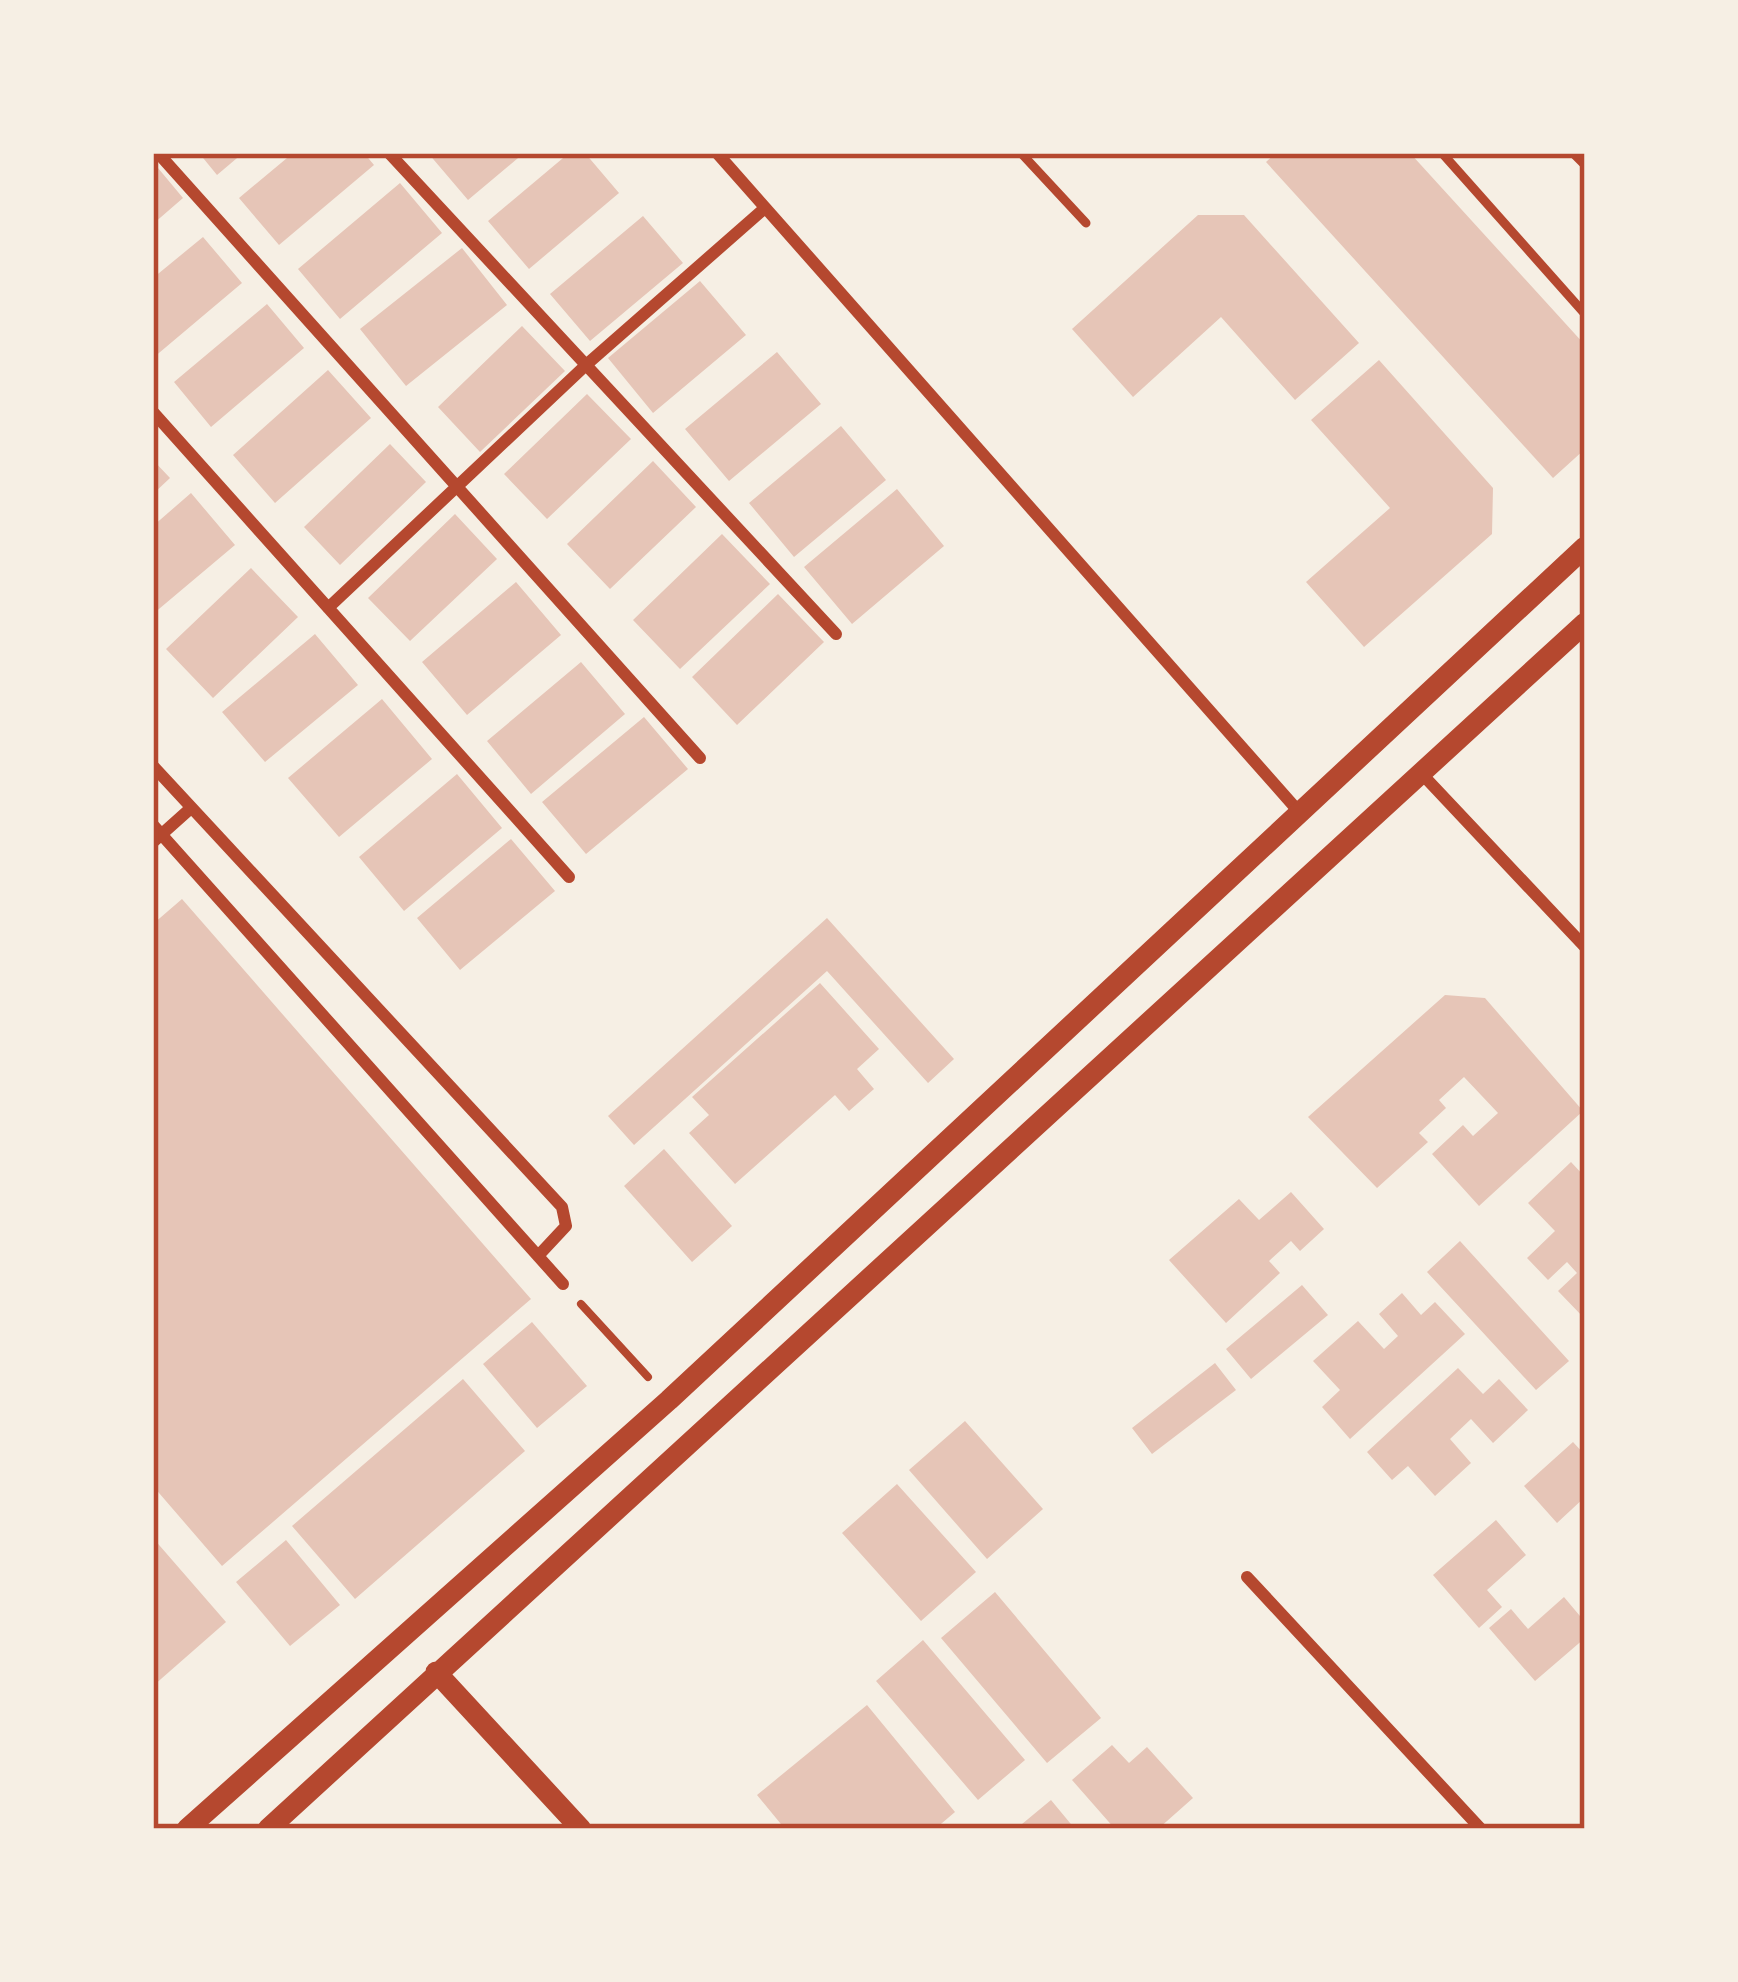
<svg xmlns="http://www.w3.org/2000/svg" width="1738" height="1982" viewBox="0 0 1738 1982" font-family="'Times New Roman',serif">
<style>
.building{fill:#e6c5b7}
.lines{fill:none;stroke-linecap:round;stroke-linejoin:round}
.path{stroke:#b5482f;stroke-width:8}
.service{stroke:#b5482f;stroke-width:9}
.minor{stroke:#b5482f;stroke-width:12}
.tertiary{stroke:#b5482f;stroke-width:21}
.neatline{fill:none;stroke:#b5482f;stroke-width:4.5}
</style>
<rect width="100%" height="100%" fill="#f6efe4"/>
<path class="building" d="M199 153H243L217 175Z
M293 153H364L374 165 279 245 239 198Z
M428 153H524L468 200Z
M569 153H585L619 193 529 269 488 221Z
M1276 153H1410L1585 345V449L1553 478 1266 162Z
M153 162 183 198 153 224Z
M400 183 442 233 340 319 298 269Z
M1198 215H1244L1359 343 1295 400 1221 317 1133 397 1072 329Z
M643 216 683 263 590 341 550 294Z
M203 237 242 283 153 358V278Z
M462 248 507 305 406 386 360 329Z
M700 281 746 335 653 413 608 358Z
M267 304 304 348 211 427 174 382Z
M522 326 565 371 480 452 438 407Z
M777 352 821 404 729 481 685 429Z
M1379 360 1493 488 1492 534 1364 647 1306 582 1390 508 1311 420Z
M328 370 371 418 275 503 233 455Z
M587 394 631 439 547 519 504 474Z
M841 426 886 480 794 557 749 503Z
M390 444 426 482 340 565 304 527Z
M153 460 170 478 153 494Z
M653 461 696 507 610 589 567 544Z
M897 489 944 546 852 624 804 567Z
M191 493 235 545 153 614V526Z
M455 514 497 559 410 641 368 598Z
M722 534 770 584 680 669 633 620Z
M251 568 298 617 213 698 166 649Z
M516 582 561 635 467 715 422 662Z
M778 594 824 642 737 725 692 677Z
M315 634 358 685 265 762 222 712Z
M581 662 625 714 531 794 487 741Z
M382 699 432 759 339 837 288 778Z
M644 717 688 769 586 854 542 802Z
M457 774 502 828 404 911 359 857Z
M511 839 555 891 460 970 417 918Z
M182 899 531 1299 222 1566 153 1486V924Z
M827 918 954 1059 928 1083 827 971 634 1145 608 1116Z
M820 983 879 1049 857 1069 874 1089 849 1111 835 1095 735 1184 689 1133 709 1115 692 1097Z
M1445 995 1485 998 1583 1111 1479 1206 1432 1154 1463 1125 1473 1136 1498 1113 1464 1077 1439 1100 1446 1108 1419 1133 1428 1142 1377 1188 1308 1117Z
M664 1149 732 1226 692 1262 624 1186Z
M1571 1162 1585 1177V1319L1558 1291 1577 1273 1567 1262 1548 1280 1527 1258 1555 1231 1528 1203Z
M1291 1192 1324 1229 1300 1251 1291 1241 1269 1261 1280 1273 1226 1323 1169 1260 1239 1199 1259 1220Z
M1460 1241 1569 1361 1536 1390 1427 1272Z
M1302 1285 1328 1315 1251 1379 1226 1349Z
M1402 1293 1421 1315 1435 1302 1465 1334 1350 1439 1322 1407 1340 1390 1313 1361 1358 1321 1384 1349 1398 1336 1379 1314Z
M532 1322 587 1386 537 1428 483 1364Z
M1215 1363 1236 1390 1152 1454 1132 1428Z
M1458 1368 1483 1394 1499 1379 1528 1410 1493 1443 1471 1419 1450 1439 1471 1463 1435 1496 1408 1466 1392 1480 1367 1452Z
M463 1379 525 1451 355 1599 292 1526Z
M965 1421 1043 1509 987 1559 909 1470Z
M1573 1442 1585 1455V1497L1557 1523 1524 1486Z
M897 1484 976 1572 921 1621 842 1533Z
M1496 1520 1526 1555 1487 1590 1502 1607 1479 1628 1433 1575Z
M153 1538 226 1622 153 1686Z
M286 1540 340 1605 290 1646 236 1582Z
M995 1592 1101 1718 1047 1763 941 1638Z
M1564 1597 1585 1622V1638L1535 1681 1489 1628 1511 1609 1528 1629Z
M923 1640 1025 1760 978 1800 876 1681Z
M867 1705 955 1812 935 1829H785L757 1795Z
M1112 1745 1129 1763 1147 1747 1193 1798 1158 1829H1115L1072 1780Z
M1051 1800 1075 1829H1026L1022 1824Z"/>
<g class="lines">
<path class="path" d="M581 1304 648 1377"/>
<path class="service" d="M1021 153 1086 223
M1442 153 1585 314
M1573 153 1585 165"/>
<path class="minor" d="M158 153 700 758
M389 153 836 634
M717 153 1300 813
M153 412 569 877
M328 608 586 365 765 208
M153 766 562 1207 566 1226 538 1256
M1421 773 1585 947
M153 825 563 1284
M153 842 191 808
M1247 1577 1481 1829"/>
<path class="tertiary" d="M436 1672 581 1829
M187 1829 669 1400 1585 547
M268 1829 1585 623"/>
</g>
<rect width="1738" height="1982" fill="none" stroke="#f6efe4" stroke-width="312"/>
<rect x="156" y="156" width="1426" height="1670" class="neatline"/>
</svg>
